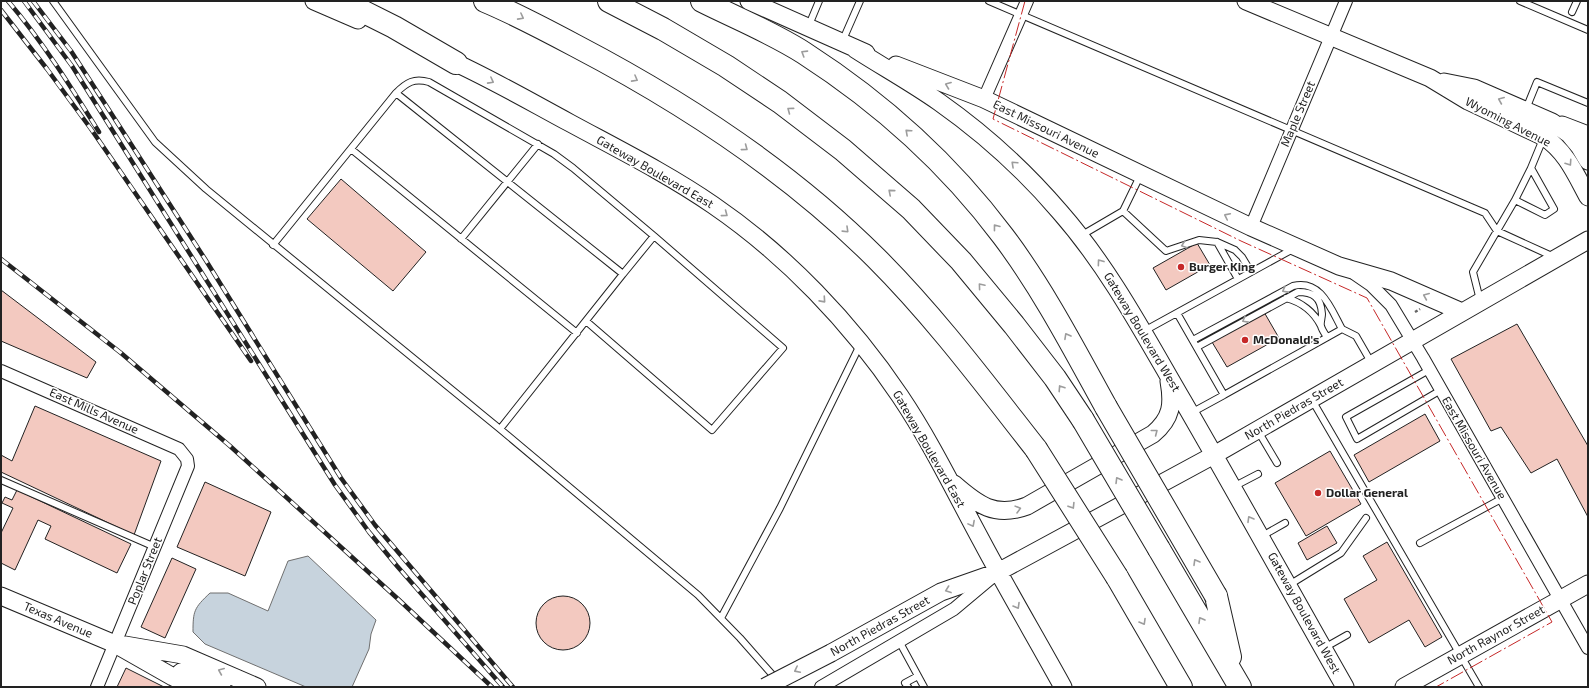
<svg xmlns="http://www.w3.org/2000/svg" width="1589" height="688" viewBox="0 0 1589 688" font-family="'Exo 2',sans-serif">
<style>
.water{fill:#c7d3dd;stroke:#6f6f6f}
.building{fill:#f3c9c0;stroke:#222}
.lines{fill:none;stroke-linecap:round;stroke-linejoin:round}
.lane-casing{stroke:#222;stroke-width:8}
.street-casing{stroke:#222;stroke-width:14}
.secondary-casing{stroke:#222;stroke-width:19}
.highway-casing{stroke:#222;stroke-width:24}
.path{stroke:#646464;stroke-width:2.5;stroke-dasharray:3 2;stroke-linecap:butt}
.lane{stroke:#fff;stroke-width:6}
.street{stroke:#fff;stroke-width:12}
.secondary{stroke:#fff;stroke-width:17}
.highway{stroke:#fff;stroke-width:22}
.rail-casing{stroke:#222;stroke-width:4.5}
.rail{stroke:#fff;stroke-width:3;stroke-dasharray:9;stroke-linecap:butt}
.secondary-bridge-casing{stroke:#222;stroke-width:19;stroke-linecap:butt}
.highway-bridge-casing{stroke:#222;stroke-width:24;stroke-linecap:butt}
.secondary-bridge{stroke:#fff;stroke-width:17}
.highway-bridge{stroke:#fff;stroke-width:22}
.power{stroke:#c62828;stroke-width:1;stroke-dasharray:14 3 2 3;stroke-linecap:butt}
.oneway{stroke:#9c9c9c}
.poi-dot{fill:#c62828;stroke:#fff;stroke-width:1.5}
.labels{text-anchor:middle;stroke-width:3;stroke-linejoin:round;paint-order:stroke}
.street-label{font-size:12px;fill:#222;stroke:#fff}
.poi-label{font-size:12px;font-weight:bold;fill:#222;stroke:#fff;text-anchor:start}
</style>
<rect width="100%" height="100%" fill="#fff"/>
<path class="water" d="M308 556 376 620 371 634 369 649 352 687H306L205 644 193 632C193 611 194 608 210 593H228L268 611 288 561Z"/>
<path class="building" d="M341 179 426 252 393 291 307 219Z
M1197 243 1210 265 1166 290 1153 268Z
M1 290 96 362 87 378 1 341Z
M1264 312 1279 338 1227 367 1212 342Z
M1517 324 1588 446V517L1557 459 1531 473 1501 427 1491 431 1451 359Z
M35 406 161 461 134 535 1 472V455L12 461Z
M1425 414 1440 441 1369 482 1354 455Z
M1330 451 1361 504 1306 536 1275 483Z
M205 482 271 512 245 576 177 547Z
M17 490 131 544 117 573 45 539 51 526 38 520 15 570 1 563V533L13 508 2 503 5 497 12 500Z
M1327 526 1337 543 1307 560 1298 543Z
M1387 542 1442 637 1425 647 1409 620 1369 643 1344 599 1377 580 1363 556Z
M172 558 196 569 165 638 141 627Z
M536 623a27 27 0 1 1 54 0a27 27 0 1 1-54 0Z
M126 668 164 687H117Z"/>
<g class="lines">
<defs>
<path id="lane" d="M53 1 155 142 206 189 500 429 623 274 396 93 273 245
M989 1 1485 213 1497 231 1554 257
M1520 1 1588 30
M1572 12 1577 1
M809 25 819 1
M842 42 860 1
M396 93C407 82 414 78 429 82L554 154 573 168 654 236 623 274
M1526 109 1537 82 1588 103
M351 149 577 333
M1531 168 1515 200 1545 215 1554 209 1531 168 1543 139
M1123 211 1166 251 1199 240 1217 242 1235 250 1242 257 1251 272
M1082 235 1123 211 1140 176
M461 239 538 144
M1217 242 1238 279
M1286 298C1301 302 1314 312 1321 326
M1480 300 1473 272 1515 200
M1177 313 1224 395 1191 413
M586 321 712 430 783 348 654 236
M1144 331 1293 249
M1193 340 1293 286C1321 279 1331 309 1342 329
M1197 347 1298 292C1313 292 1321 297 1322 314 1322 318 1320 323 1321 326 1322 330 1325 334 1327 337
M1429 370 1346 417 1357 439 1441 390
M1224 395 1342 329 1356 336 1371 362
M1312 400 1479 687
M500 429 698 595 740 638 777 680
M1258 431 1277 463
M1 480 155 547
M1233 487 1258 474
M1262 536 1285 523
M1420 543 1503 498
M1289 585 1341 553 1366 518
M721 618 780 508 860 345
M899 641 924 687
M1324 648 1347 635
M908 687 905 683 918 676"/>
<path id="street" d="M984 99 1027 1
M1251 227 1346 1
M1355 274 1371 285 1391 305 1423 358 1588 648
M1 371 179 449 187 459 188 466 97 687
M821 687 954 609 991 578"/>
<path id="secondary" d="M314 1 358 20
M749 1 866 53
M1246 1 1430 78 1468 101 1544 137C1566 151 1576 175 1588 197
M855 49C883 67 912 83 939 102 983 133 1025 171 1060 212 1110 269 1145 336 1183 401 1238 496 1291 592 1345 687
M445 58C488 77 529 101 570 123 618 149 668 174 713 205 786 255 851 323 900 396 931 442 955 492 981 540 1007 589 1036 638 1063 687
M896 65 984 99 1251 227 1339 266 1391 281 1462 312
M1444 82 1474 88 1552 122 1569 134 1579 146 1588 161
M1562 125 1588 135
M954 484C978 505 995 518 1027 506L1153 434C1172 418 1173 404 1169 381
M1 596 115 644 173 677 193 687
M125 645 183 655 257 687
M831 653 941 592 998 572 1214 455 1588 240
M181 672 222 687
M1404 687 1588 584"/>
<path id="highway" d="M342 1 394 27 456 63
M485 1C516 14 546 30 576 46 685 103 789 171 876 258 935 317 985 384 1036 449
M609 1 663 29 726 66 780 102 843 150 911 209 961 261 1014 325 1055 378 1083 420
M702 1C736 18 773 33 804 53 880 102 949 164 1003 236 1043 289 1074 349 1106 407
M1159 549 1240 687
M1117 577 1181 687
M1216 596 1230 657"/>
</defs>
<use href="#lane" class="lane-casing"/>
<use href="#street" class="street-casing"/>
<use href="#secondary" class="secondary-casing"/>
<use href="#highway" class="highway-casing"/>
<path class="path" d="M1415 312 1420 309"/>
<use href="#lane" class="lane"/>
<use href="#street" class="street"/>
<use href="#secondary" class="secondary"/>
<use href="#highway" class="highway"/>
<defs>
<path id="rail" d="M8 1C43 42 71 87 99 132
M24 1 72 66 335 485 369 532 397 566 503 687
M33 1 71 51 205 259 341 478 375 525 513 687
M1 10 47 69 91 129 251 361
M1 259 121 353 230 446 398 599 492 687"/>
</defs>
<use href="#rail" class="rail-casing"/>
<use href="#rail" class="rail"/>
<defs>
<path id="secondary-bridge" d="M765 687 831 653"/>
<path id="highway-bridge" d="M1106 407 1216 596
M1083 420 1159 549
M1036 449 1117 577"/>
</defs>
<use href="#secondary-bridge" class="secondary-bridge-casing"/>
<use href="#highway-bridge" class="highway-bridge-casing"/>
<use href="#secondary-bridge" class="secondary-bridge"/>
<use href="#highway-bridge" class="highway-bridge"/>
<path class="power" d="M1025 1 993 119 1241 241 1367 298 1552 622 1436 687"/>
</g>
<defs><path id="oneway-chevron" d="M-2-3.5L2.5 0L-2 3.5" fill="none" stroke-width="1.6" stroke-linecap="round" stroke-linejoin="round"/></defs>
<g class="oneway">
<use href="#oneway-chevron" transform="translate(521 17) rotate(28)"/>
<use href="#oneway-chevron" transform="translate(804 53) rotate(-148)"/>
<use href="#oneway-chevron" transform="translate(635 79) rotate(29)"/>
<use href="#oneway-chevron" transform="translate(491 81) rotate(28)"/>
<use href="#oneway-chevron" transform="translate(948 85) rotate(-159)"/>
<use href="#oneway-chevron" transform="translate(1501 100) rotate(-157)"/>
<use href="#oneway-chevron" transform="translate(790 110) rotate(-143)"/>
<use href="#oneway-chevron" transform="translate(908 132) rotate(-138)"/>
<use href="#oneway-chevron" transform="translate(745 148) rotate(37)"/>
<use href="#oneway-chevron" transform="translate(1569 163) rotate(56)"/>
<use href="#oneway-chevron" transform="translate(1014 164) rotate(-137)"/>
<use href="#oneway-chevron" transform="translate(891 192) rotate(-139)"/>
<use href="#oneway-chevron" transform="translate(725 214) rotate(37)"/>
<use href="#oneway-chevron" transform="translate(1227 216) rotate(-154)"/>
<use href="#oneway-chevron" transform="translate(996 227) rotate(-128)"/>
<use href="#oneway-chevron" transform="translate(846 230) rotate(44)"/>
<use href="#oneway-chevron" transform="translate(1184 245) rotate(161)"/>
<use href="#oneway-chevron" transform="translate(1100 262) rotate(-126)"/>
<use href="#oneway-chevron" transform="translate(981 286) rotate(-130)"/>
<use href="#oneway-chevron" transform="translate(1285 290) rotate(152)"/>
<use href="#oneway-chevron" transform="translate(1426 296) rotate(-157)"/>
<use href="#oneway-chevron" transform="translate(823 300) rotate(48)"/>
<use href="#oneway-chevron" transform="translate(1245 320) rotate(151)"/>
<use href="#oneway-chevron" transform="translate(1067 336) rotate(-119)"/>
<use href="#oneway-chevron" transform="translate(1061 388) rotate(-123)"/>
<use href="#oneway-chevron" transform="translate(1155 432) rotate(-38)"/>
<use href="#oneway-chevron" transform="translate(1118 480) rotate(-121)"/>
<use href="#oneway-chevron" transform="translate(1072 506) rotate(58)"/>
<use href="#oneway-chevron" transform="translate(1018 509) rotate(-15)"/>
<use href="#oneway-chevron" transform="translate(1250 519) rotate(-120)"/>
<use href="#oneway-chevron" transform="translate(972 524) rotate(62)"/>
<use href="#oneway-chevron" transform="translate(1196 562) rotate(-120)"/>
<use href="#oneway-chevron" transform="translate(948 590) rotate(160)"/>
<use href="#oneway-chevron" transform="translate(1017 606) rotate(60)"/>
<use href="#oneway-chevron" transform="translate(1201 620) rotate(-120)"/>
<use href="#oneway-chevron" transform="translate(1143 622) rotate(60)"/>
<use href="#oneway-chevron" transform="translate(797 670) rotate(153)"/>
<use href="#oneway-chevron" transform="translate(221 671) rotate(-157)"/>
</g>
<g class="poi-dot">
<circle cx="1181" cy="267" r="4"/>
<circle cx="1245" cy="340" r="4"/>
<circle cx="1318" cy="493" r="4"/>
</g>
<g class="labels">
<g class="street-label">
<text transform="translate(1298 114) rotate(-67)" y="4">Maple Street</text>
<text transform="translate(1508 122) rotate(27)" y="4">Wyoming Avenue</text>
<text transform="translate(1046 129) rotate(26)" y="4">East Missouri Avenue</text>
<text transform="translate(655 172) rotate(30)" y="4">Gateway Boulevard East</text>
<text transform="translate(1142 332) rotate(59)" y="4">Gateway Boulevard West</text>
<text transform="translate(1294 409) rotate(-30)" y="4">North Piedras Street</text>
<text transform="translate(94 411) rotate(24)" y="4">East Mills Avenue</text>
<text transform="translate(1474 448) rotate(60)" y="4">East Missouri Avenue</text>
<text transform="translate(929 449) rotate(60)" y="4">Gateway Boulevard East</text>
<text transform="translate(145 571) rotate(-68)" y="4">Poplar Street</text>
<text transform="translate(1304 613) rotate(61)" y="4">Gateway Boulevard West</text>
<text transform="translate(58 620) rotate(23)" y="4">Texas Avenue</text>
<text transform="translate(880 626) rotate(-29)" y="4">North Piedras Street</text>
<text transform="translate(1496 635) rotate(-29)" y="4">North Raynor Street</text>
</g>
<g class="poi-label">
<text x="1189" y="271">Burger King</text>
<text x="1253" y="344">McDonald's</text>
<text x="1326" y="497">Dollar General</text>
</g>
</g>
<rect width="1589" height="688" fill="none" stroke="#222222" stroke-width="4"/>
</svg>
